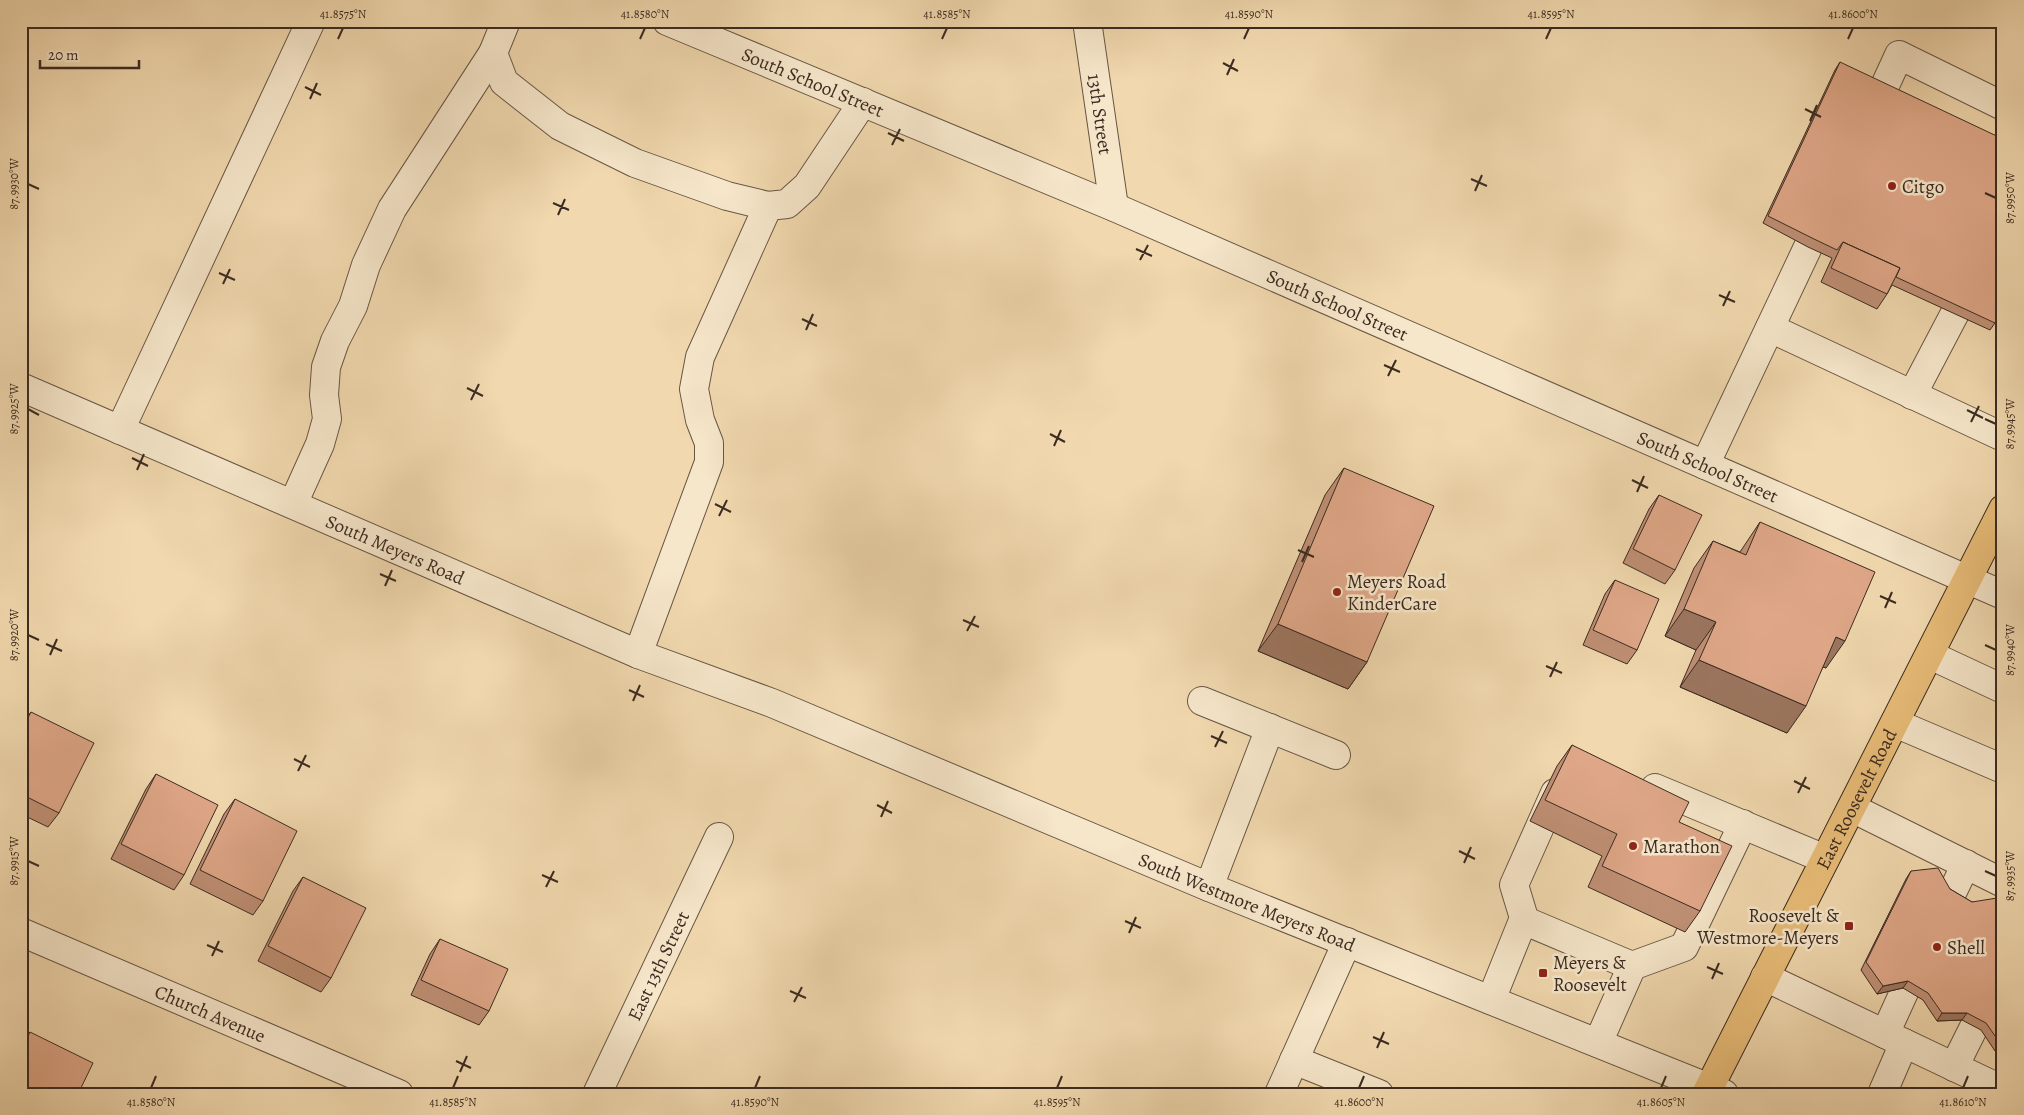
<svg xmlns="http://www.w3.org/2000/svg" width="2024" height="1115" viewBox="0 0 2024 1115" font-family="Alegreya,serif">
<style>
.lines{fill:none;stroke-linecap:round;stroke-linejoin:round}
.minor-casing{stroke:#685644;stroke-width:30}
.major-casing{stroke:#3b2b21;stroke-width:30}
.minor{stroke:#f6e6ca;stroke-width:28}
.major{stroke:#e8bc77;stroke-width:28}
.wall{fill:#c09075;stroke:#3b2b21}
.shaded-wall{fill:#9c755f;stroke:#3b2b21}
.building{fill:#dfa788;stroke:#3b2b21}
.ticks{fill:none;stroke:#3b2b21;stroke-width:2}
.poi-dot{fill:#8f2418;stroke:#f6e6ca;stroke-width:2}
.labels{text-anchor:middle;stroke-width:5;stroke-linejoin:round;paint-order:stroke}
.street-label{font-size:19px;fill:#3b2b21;stroke:#f6e6ca}
.poi-label{font-size:19px;fill:#3b2b21;stroke:#f6e6ca;text-anchor:start}
.neatline{fill:none;stroke:#3b2b21;stroke-width:2}
.ticks-label{font-size:12px;text-anchor:middle;fill:#3b2b21}
</style>
<rect width="100%" height="100%" fill="#f1d8ae"/>
<filter id="stains"><feTurbulence type="fractalNoise" baseFrequency=".004" numOctaves="4"/><feColorMatrix values="0 0 0 0 .2 0 0 0 0 .09 0 0 0 0 .02 0 0 0 .5 -.17"/></filter>
<radialGradient id="worn" r=".72"><stop offset=".6" stop-color="#630" stop-opacity="0"/><stop offset="1" stop-color="#630" stop-opacity=".3"/></radialGradient>
<g class="lines">
<defs>
<g id="minor">
<path d="M506 21 493 53 504 82 560 126 635 163 727 196 768 206 787 204 807 186 863 102"/>
<path id="s1" d="M667 21 1114 207 2003 595"/>
<path id="s2" d="M1087 21 1114 207"/>
<path d="M1882 92 1899 55 2003 106"/>
<path d="M1770 328 2003 437"/>
<path id="s3" d="M21 387 638 654 772 703 1209 887 1724 1094"/>
<path d="M1912 395 1955 313"/>
<path d="M120 430 311 21"/>
<path d="M1705 465 1808 247"/>
<path d="M293 504 320 444 327 419 324 395 326 367 335 341 353 306 366 265 392 209 493 53"/>
<path d="M638 654 709 462V443L700 420 694 389 700 357 768 206"/>
<path d="M1930 655 2003 689"/>
<path d="M1202 701 1336 755"/>
<path d="M1895 723 2003 769"/>
<path d="M1655 788 1825 859"/>
<path d="M1852 808 2003 883"/>
<path d="M1209 887 1270 728"/>
<path d="M1949 899 1966 864"/>
<path d="M1523 920 1632 966 1684 947 1743 824"/>
<path id="s4" d="M21 932 399 1094"/>
<path d="M1765 977 2003 1090"/>
<path d="M1491 1000 1524 918 1514 885 1555 793"/>
<path d="M1885 1034 1905 990"/>
<path d="M1598 1043 1632 966"/>
<path d="M1294 1060 1379 1094"/>
<path d="M1954 1067 1974 1027"/>
<path id="s5" d="M597 1094 719 837"/>
<path d="M1279 1094 1347 942"/>
<path d="M1882 1094 1904 1043"/>
</g>
<g id="major">
<path id="s6" d="M1706 1094 2003 509"/>
</g>
</defs>
<use href="#minor" class="minor-casing"/>
<use href="#major" class="major-casing"/>
<use href="#minor" class="minor"/>
<use href="#major" class="major"/>
</g>
<path class="wall" d="M1840 62 1995 323 1990 330 1892 285 1887 294 1877 309 1821 282 1832 258 1808 247 1763 223 1835 70Z
M1344 468 1367 662 1348 689 1258 651 1325 495Z
M1659 495 1675 570 1665 584 1623 563 1649 509Z
M1760 522 1826 668 1823 667 1787 733 1680 687 1696 650 1665 636 1694 568 1713 541 1740 552Z
M1615 580 1637 650 1627 664 1583 645 1605 594Z
M31 712 59 813 48 827 21 814V725Z
M1572 745 1679 822 1700 911 1685 932 1588 887 1602 856 1530 821 1557 766Z
M156 774 184 875 174 890 111 859 146 789Z
M235 799 263 901 253 915 190 884 224 814Z
M1911 871 1950 889 1972 902 2003 907V1050L1995 1051 1981 1030 1962 1020 1937 1021 1923 1000 1903 988 1877 994 1861 970 1906 879Z
M303 877 331 978 321 992 258 961 293 891Z
M440 939 489 1011 479 1025 411 995 430 954Z
M30 1032 21 1094V1044Z"/>
<path class="shaded-wall" d="M1684 609 1716 622 1696 650 1665 636Z
M1278 624 1367 662 1348 689 1258 651Z
M1836 637 1845 641 1826 668 1817 664Z
M1699 660 1806 706 1787 733 1680 687Z
M1908 981 1903 988 1877 994 1883 986Z
M1942 1013H1967L1962 1020 1937 1021Z
M2000 1043H2003V1050L1995 1051Z"/>
<path class="building" d="M1840 62 2003 139V306L1995 323 1896 277 1900 268 1843 242 1837 250 1814 239 1768 216Z
M1843 242 1900 268 1887 294 1831 268Z
M1344 468 1434 506 1367 662 1278 624Z
M1659 495 1702 515 1675 570 1633 549Z
M1760 522 1875 572 1845 641 1836 637 1806 706 1699 660 1716 622 1684 609 1713 541 1746 555Z
M1615 580 1659 599 1637 650 1593 630Z
M31 712 94 743 59 813 21 794V731Z
M1572 745 1689 802 1679 822 1732 846 1700 911 1602 866 1617 834 1545 800Z
M156 774 218 805 184 875 121 844Z
M235 799 297 831 263 901 200 870Z
M1938 868 1950 889 1972 902 1997 898 2003 907V1043H2000L1986 1023 1967 1013H1942L1928 993 1908 981 1883 986 1866 962 1911 871Z
M303 877 366 908 331 978 268 946Z
M440 939 508 969 489 1011 421 980Z
M30 1032 93 1063 78 1094H21V1050Z
M1338 1088 1349 1094H1335Z"/>
<path class="ticks" d="M338 39 343 28M640 39 645 28M942 39 947 28M1244 39 1249 28M1546 39 1551 28M1848 39 1853 28M1223 63 1238 71M1227 75 1234 59M305 87 321 95M310 99 317 83M1805 109 1821 117M1810 121 1817 105M888 133 904 141M892 145 900 129M1471 179 1487 186M28 184 39 189M1475 191 1482 175M1985 193 1996 198M553 203 569 210M558 215 565 199M1136 249 1152 256M1140 260 1148 245M219 273 235 280M223 284 230 269M1719 295 1735 302M1723 306 1730 291M802 319 817 326M806 330 813 314M1384 365 1400 372M1388 376 1396 360M467 388 483 396M471 400 479 384M28 409 39 415M1967 410 1983 418M1985 419 1996 424M1971 422 1979 406M1050 434 1065 442M1054 446 1061 430M132 458 148 466M137 470 144 454M1632 480 1648 488M1637 492 1644 476M715 504 731 512M719 516 727 500M1298 550 1314 557M1302 562 1309 546M380 574 396 581M385 586 392 570M1880 596 1896 603M1885 608 1892 592M963 620 979 627M967 631 975 616M28 635 39 640M46 644 62 651M1985 645 1996 650M50 655 57 639M1546 666 1562 673M1550 677 1557 662M629 690 644 697M633 701 640 685M1211 736 1227 743M1215 747 1223 731M294 759 310 767M298 771 306 755M1794 781 1810 789M1798 793 1806 777M877 805 892 813M881 817 888 801M1459 851 1475 859M28 861 39 866M1464 863 1471 847M1985 871 1996 876M542 875 558 882M546 887 554 871M1125 921 1141 928M1129 933 1136 917M207 945 223 952M212 956 219 941M1707 967 1723 974M1712 979 1719 963M790 991 806 998M794 1002 802 987M1373 1037 1389 1044M1377 1048 1384 1032M456 1061 471 1068M460 1072 467 1056M151 1088 156 1076M453 1088 458 1076M755 1088 760 1076M1057 1088 1062 1076M1359 1088 1364 1076M1661 1088 1666 1076M1963 1088 1968 1076"/>
<g class="poi-dot">
<circle cx="1892" cy="186" r="5"/>
<circle cx="1337" cy="592" r="5"/>
<circle cx="1633" cy="846" r="5"/>
<rect x="1844" y="921" width="10" height="10" rx="2.5"/>
<circle cx="1937" cy="947" r="5"/>
<rect x="1538" y="968" width="10" height="10" rx="2.5"/>
</g>
<g class="labels">
<g class="street-label">
<text dy="7" stroke="none"><textPath href="#s1" startOffset="158">South School Street</textPath></text>
<text dy="7" stroke="none"><textPath href="#s2" startOffset="94">13th Street</textPath></text>
<text dy="7" stroke="none"><textPath href="#s1" startOffset="728">South School Street</textPath></text>
<text dy="7" stroke="none"><textPath href="#s1" startOffset="1132">South School Street</textPath></text>
<text dy="7" stroke="none"><textPath href="#s3" startOffset="408">South Meyers Road</textPath></text>
<text dy="7" stroke="none"><textPath href="#s6" startOffset="331">East Roosevelt Road</textPath></text>
<text dy="7" stroke="none"><textPath href="#s3" startOffset="1330">South Westmore Meyers Road</textPath></text>
<text dy="7" stroke="none"><textPath href="#s5" startOffset="142">East 13th Street</textPath></text>
<text dy="7" stroke="none"><textPath href="#s4" startOffset="206">Church Avenue</textPath></text>
</g>
<g class="poi-label">
<text x="1902" y="193">Citgo</text>
<text x="1347" y="588">Meyers Road<tspan x="1347" dy="22">KinderCare</tspan></text>
<text x="1643" y="853">Marathon</text>
<text x="1839" y="922" text-anchor="end">Roosevelt &amp;<tspan x="1839" dy="22">Westmore-Meyers</tspan></text>
<text x="1947" y="954">Shell</text>
<text x="1553" y="969">Meyers &amp;<tspan x="1553" dy="22">Roosevelt</tspan></text>
</g>
</g>
<rect width="2024" height="1115" fill="none" stroke="#f1d8ae" stroke-width="55"/>
<path d="M40 60v8h99v-8" fill="none" stroke="#3b2b21" stroke-width="2.5"/>
<text x="48" y="60" font-size="15" fill="#3b2b21" stroke="#f6e6ca" stroke-width="4" paint-order="stroke">20 m</text>
<rect x="28" y="28" width="1968" height="1060" class="neatline"/>
<g class="ticks-label">
<text x="343" y="18">41.8575°N</text>
<text x="645" y="18">41.8580°N</text>
<text x="947" y="18">41.8585°N</text>
<text x="1249" y="18">41.8590°N</text>
<text x="1551" y="18">41.8595°N</text>
<text x="1853" y="18">41.8600°N</text>
<text transform="translate(14 184) rotate(-90)" y="4">87.9930°W</text>
<text transform="translate(2010 198) rotate(-90)" y="4">87.9950°W</text>
<text transform="translate(14 409) rotate(-90)" y="4">87.9925°W</text>
<text transform="translate(2010 424) rotate(-90)" y="4">87.9945°W</text>
<text transform="translate(14 635) rotate(-90)" y="4">87.9920°W</text>
<text transform="translate(2010 650) rotate(-90)" y="4">87.9940°W</text>
<text transform="translate(14 861) rotate(-90)" y="4">87.9915°W</text>
<text transform="translate(2010 876) rotate(-90)" y="4">87.9935°W</text>
<text x="151" y="1106">41.8580°N</text>
<text x="453" y="1106">41.8585°N</text>
<text x="755" y="1106">41.8590°N</text>
<text x="1057" y="1106">41.8595°N</text>
<text x="1359" y="1106">41.8600°N</text>
<text x="1661" y="1106">41.8605°N</text>
<text x="1963" y="1106">41.8610°N</text>
</g>
<rect width="100%" height="100%" filter="url(#stains)"/>
<rect width="100%" height="100%" fill="url(#worn)"/>
</svg>
